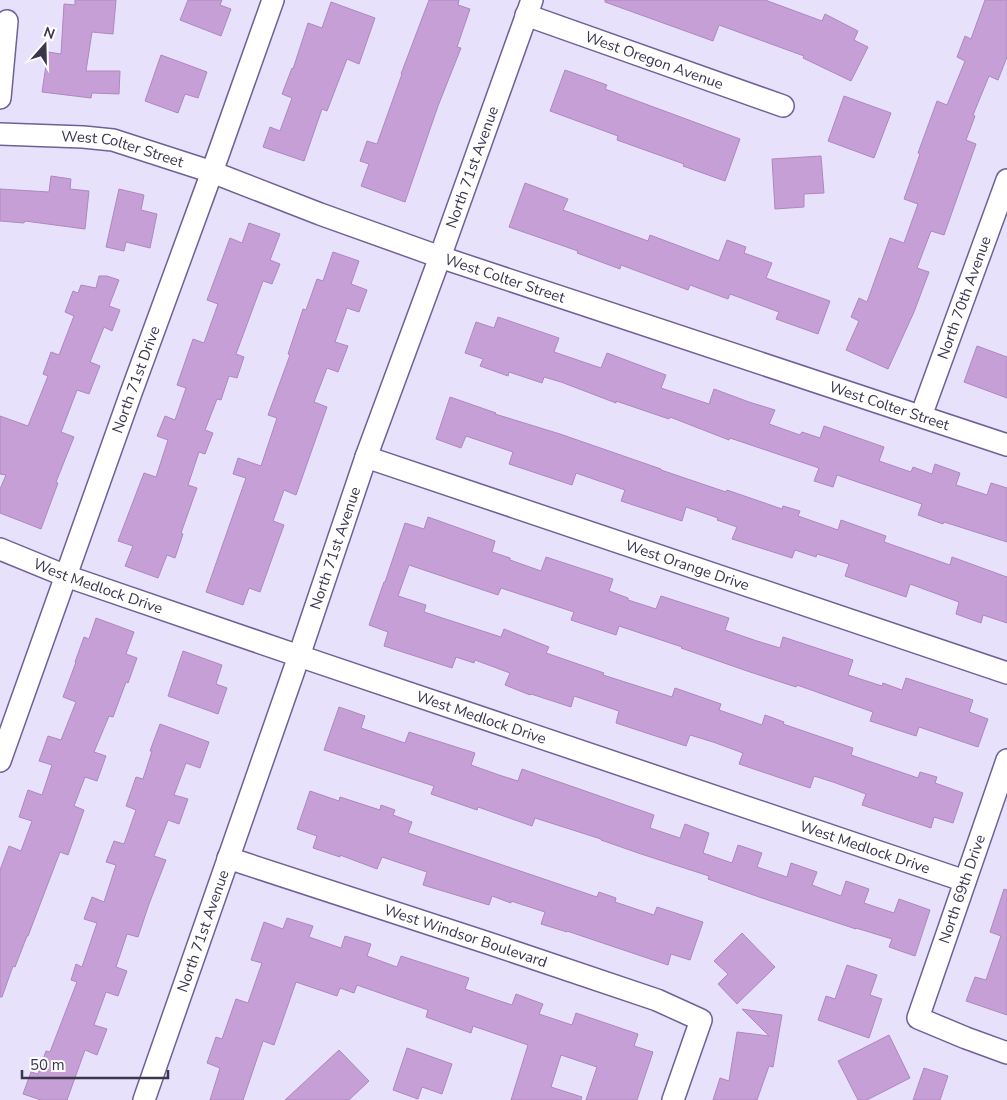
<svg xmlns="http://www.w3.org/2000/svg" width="1007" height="1100" viewBox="0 0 1007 1100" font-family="'Nunito Sans',sans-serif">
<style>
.building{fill:#c59fd6;stroke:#ae88be}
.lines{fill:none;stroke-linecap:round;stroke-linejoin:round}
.minor-casing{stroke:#6f6098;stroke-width:24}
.minor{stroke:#fff;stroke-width:21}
.labels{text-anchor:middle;stroke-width:4;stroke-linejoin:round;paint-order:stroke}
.street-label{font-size:15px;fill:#3b354e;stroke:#fff}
</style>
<rect width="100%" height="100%" fill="#e7e1fb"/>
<path class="building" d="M75 0H116L113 34 92 32 86 71H120L119 94 92 93 91 98 42 92 48 52 61 54 64 4 75 5Z
M188 0H222L220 5 231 9 221 36 180 20Z
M429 0H459L458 5 470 9 457 47 461 48 438 106 405 202 361 186 369 164 360 161 367 141 377 144 402 74H401Z
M605 0H765L822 21 825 14 858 31 854 40 868 47 851 81 803 58 804 56 719 25 713 41 605 2Z
M985 0H1007V57L998 80 989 76 973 115 975 116 966 140 976 144 944 235 931 231 917 268 929 272 914 312 888 369 846 350 859 321 851 317 859 298 867 302 890 238 904 243 918 204 904 199 920 154 918 153 937 101 947 105 965 61 957 57 965 36 971 39Z
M331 2 375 18 359 64 347 59 327 111 322 109 304 161 263 147 270 127 280 131 292 98 282 94 292 68 293 69 308 23 322 28Z
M161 55 207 72 198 98 185 94 178 113 145 101Z
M565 70 607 85 605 89 740 139 725 181 683 166 684 164 617 140 618 136 550 111Z
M844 96 891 113 874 158 828 141Z
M821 156 824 193 804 194V207L775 209 772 159Z
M51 176 71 179 70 189 89 191 85 229 25 221 24 223 0 221V189L49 192Z
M525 183 568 199 563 210 648 241 650 235 719 261 727 240 746 247 744 253 772 263 766 278 830 301 818 334 776 319 779 312 730 294 728 299 690 285 688 290 621 265 620 269 577 253 578 251 509 227Z
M119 189 144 195 141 210 157 214 150 248 126 242 124 251 106 247Z
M249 223 280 234 270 260 280 264 272 284 263 281 236 354 244 357 237 378 229 376 221 400 217 399 205 430 213 433 205 454 199 452 188 485 197 488 181 533 183 534 175 558 167 555 158 578 125 566 133 546 118 541 144 473 156 477 168 440 157 436 165 416 175 420 186 388 177 385 193 339 204 343 218 304 207 300 230 238 242 243Z
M333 252 359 261 351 284 367 290 359 312 347 308 335 342 348 346 338 372 327 368 314 402 327 407 296 495 284 490 273 521 284 525 260 592 249 588 243 605 206 592 246 478 233 474 238 458 261 466 277 418 268 415 290 355 288 354 303 309 306 310 317 279 323 281Z
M99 276H107L119 280 109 306 120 310 112 331 104 327 90 362 100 366 89 394 77 390 61 432 74 437 56 482 58 483 41 529 0 513V489L6 475 0 474V416L28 426 48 376 43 374 51 352 59 355 74 316 65 312 73 291 78 293 81 285 96 288Z
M498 317 559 338 554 352 601 368 607 353 666 375 661 388 709 404 714 389 749 402 775 410 769 424 800 435 802 432 820 438 824 426 884 447 879 461 911 472 913 467 932 474 935 464 960 473 956 485 987 495 991 483 1007 488V542L944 522 943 524 918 515 922 504 837 475 833 487 814 481 819 468 730 438 729 440 670 417 669 419 616 401V403L561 382 544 377 542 383 509 372 508 376 480 366 483 359 465 353 476 322 494 328Z
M977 346 1007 357V398L964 382Z
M450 397 496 413 495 414 560 434 661 469V470L726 492 727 490 782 509 783 506 800 511 798 516 838 530 841 520 886 536 884 542 950 565 952 557 1007 577V623L983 615 981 623 956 614 959 602 910 584 906 597 845 576 849 564 817 554 816 557 795 550 792 558 732 539 737 527 717 520 718 518 686 507 682 521 621 501 625 490 576 473 572 485 509 464 513 452 466 436 461 448 436 439Z
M428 517 495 541 492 552 510 558V560L541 571 546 557 613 579 609 591 628 598V600L656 609 661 596 729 618 725 630 757 641 780 648 783 637 853 660 848 675 882 686 883 683 902 690 906 678 973 700 969 712 988 719 978 747 919 727 916 736 870 721 873 712 797 685 796 687 750 672 681 648 682 647 619 626 616 635 571 620 574 612 501 588 498 595 409 565 398 596 426 605 424 612 501 637 504 629 549 647 546 653 604 673 603 675 672 697 675 688 721 704 719 710 762 725 765 715 784 722 783 724 853 748 851 755 918 778 920 772 937 777 935 783 963 793 953 823 934 817 931 828 862 805 866 794 833 782 814 776 810 788 739 764 743 753 713 742 690 735 686 746 616 723 619 711 574 696 571 707 531 694 530 695 505 685 510 673 475 660 474 663 456 657 452 668 384 646 388 632 369 625 384 582H385L405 523 424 529Z
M96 618 134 632 126 654 137 658 128 683 126 682 113 717 109 716 94 752 106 756 97 781 85 777 74 806 84 810 68 855 60 852 28 936H27L15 967 13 966 2 997H0V870L9 846 21 851 32 821 19 817 28 790 42 795 52 765 39 761 48 736 61 740 76 702 63 697 76 662H75L84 637 89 639Z
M183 651 222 665 216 684 227 688 218 714 168 696Z
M339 707 365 716 361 728 405 743 409 732 475 753 471 765 499 775 518 781 522 769 654 815 650 828 680 838 685 824 709 833 703 853 732 863 738 845 762 853 757 867 787 877 791 863 817 872 812 885 841 896 846 881 869 889 864 903 894 913 899 899 930 910 915 956 889 947 892 939 856 928V929L762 898 708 879 709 876 641 854 601 840V839L535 818 532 826 478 807 477 810 431 794 434 786 324 750Z
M160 724 209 742 200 768 186 763 174 795 188 799 179 824 168 820 154 856 166 860 149 904 138 937 127 934 116 967 127 971 118 996 106 992 94 1025 107 1029 97 1055 85 1050 67 1100H41L23 1094 31 1072 38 1074 46 1051 50 1052 77 982 71 980 76 964 82 967 97 923 84 919 92 897 104 902 116 865 106 862 114 841 124 844 136 810 126 806 136 777 143 779 152 751H150Z
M310 791 339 801 340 797 380 810 381 805 395 810 393 815 412 822 408 833 597 897 599 892 616 898 615 902 654 915 657 907 703 922 690 960 671 954 668 965 567 931V932L541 924 545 912 511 901V903L492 896 489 905 423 885 427 872 382 857 377 869 340 855V857L313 848 317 836 297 829Z
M1004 889 1007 890V1015L966 1001 975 977 986 980 1001 936 990 932Z
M287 918 313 926 309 937 341 948 345 936 371 944 367 956 397 967 401 956 469 978 465 989 494 999 512 1005 516 994 543 1004 539 1014 572 1025 576 1013 638 1034 634 1046 653 1052 637 1100H586L597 1067 561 1055 551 1087 582 1097 581 1100H511L528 1045 473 1026 471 1033 426 1017 428 1010 357 985 354 993 340 988 337 996 296 982 274 1045 263 1041 243 1100H210L220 1068 207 1063 216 1037 222 1039 236 999 248 1003 262 963 251 960 264 922 283 929Z
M742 933 775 967 737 1004 718 984 728 974 714 961Z
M847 965 877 975 870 995 882 999 869 1038 818 1020 826 996 835 999Z
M742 1009 782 1015 773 1067 769 1066 757 1100H713L720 1078 729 1081 737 1032 769 1036Z
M889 1035 910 1078 867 1100H858L838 1061Z
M407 1048 452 1064 442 1094 422 1087 418 1099 393 1090Z
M339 1050 369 1081 349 1100H285Z
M924 1068 948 1076 940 1100H913Z"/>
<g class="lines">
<defs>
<g id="minor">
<path id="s1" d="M526 15 783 106"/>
<path d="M0 98 7 21"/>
<path id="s2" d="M0 134 83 137 113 140 212 172 320 214 440 257 1007 445"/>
<path id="s3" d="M921 416 1007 180"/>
<path id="s4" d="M366 457 1007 673"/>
<path id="s5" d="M0 549 66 576 299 656 965 881"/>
<path d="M1007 760 918 1018 966 1038 1007 1053"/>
<path id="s6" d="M0 761 131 393 212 172 273 0"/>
<path id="s7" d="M228 858 488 943 657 1000 701 1020 673 1100"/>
<path id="s8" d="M144 1100 299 656 366 457 440 257 532 0"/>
</g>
</defs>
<use href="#minor" class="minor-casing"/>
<use href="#minor" class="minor"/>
</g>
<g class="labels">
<g class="street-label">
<text dy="5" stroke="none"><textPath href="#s1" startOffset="136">West Oregon Avenue</textPath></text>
<text dy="5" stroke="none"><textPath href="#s2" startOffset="124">West Colter Street</textPath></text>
<text dy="5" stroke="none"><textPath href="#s8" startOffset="989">North 71st Avenue</textPath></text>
<text dy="5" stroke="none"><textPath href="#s2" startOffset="529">West Colter Street</textPath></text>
<text dy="5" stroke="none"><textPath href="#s3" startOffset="126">North 70th Avenue</textPath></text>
<text dy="5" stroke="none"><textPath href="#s6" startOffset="405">North 71st Drive</textPath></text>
<text dy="5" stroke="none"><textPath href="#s2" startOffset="934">West Colter Street</textPath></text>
<text dy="5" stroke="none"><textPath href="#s8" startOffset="584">North 71st Avenue</textPath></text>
<text dy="5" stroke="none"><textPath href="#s4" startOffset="339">West Orange Drive</textPath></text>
<text dy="5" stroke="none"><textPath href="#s5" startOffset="105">West Medlock Drive</textPath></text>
<text dy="5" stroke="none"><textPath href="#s5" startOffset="510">West Medlock Drive</textPath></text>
<text dy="5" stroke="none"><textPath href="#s5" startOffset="915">West Medlock Drive</textPath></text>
<text transform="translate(962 889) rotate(-71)" y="5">North 69th Drive</text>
<text dy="5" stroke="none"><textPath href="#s8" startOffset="179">North 71st Avenue</textPath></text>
<text dy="5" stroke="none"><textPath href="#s7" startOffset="250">West Windsor Boulevard</textPath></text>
</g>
</g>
<g transform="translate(45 45) rotate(20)" stroke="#ffffff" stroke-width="4" paint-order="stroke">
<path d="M0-4L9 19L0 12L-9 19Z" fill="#3b354e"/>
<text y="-8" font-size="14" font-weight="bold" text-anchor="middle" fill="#3b354e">N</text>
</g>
<path d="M22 1070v8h146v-8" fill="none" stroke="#3b354e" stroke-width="2.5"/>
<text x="30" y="1070" font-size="15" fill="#3b354e" stroke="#ffffff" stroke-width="4" paint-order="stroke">50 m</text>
</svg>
